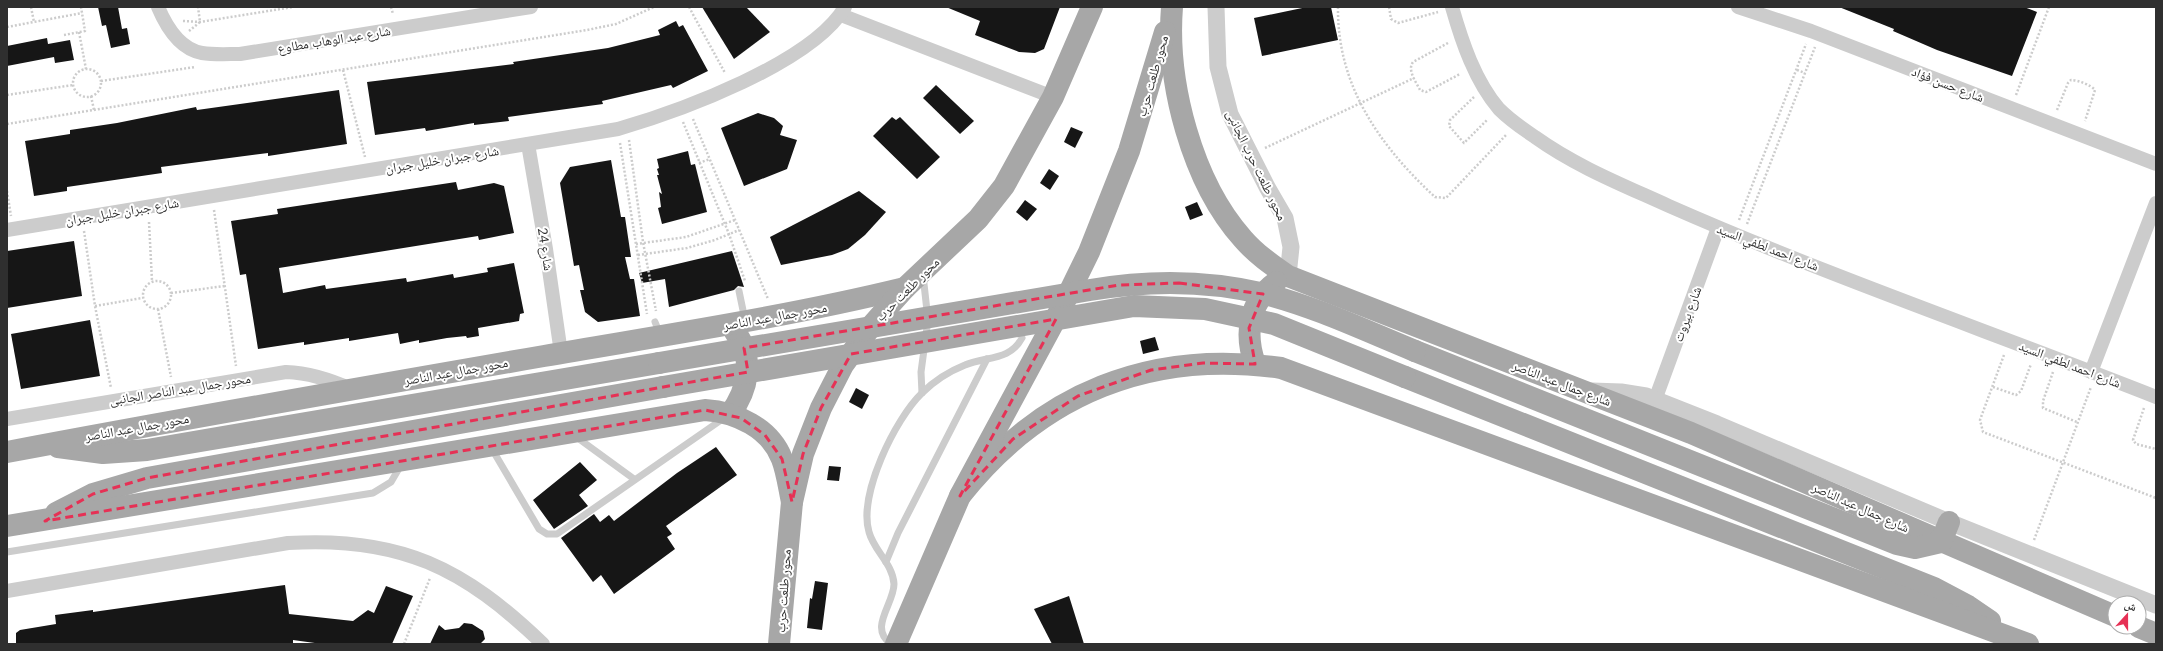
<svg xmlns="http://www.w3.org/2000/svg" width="2163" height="651" viewBox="0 0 2163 651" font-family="Lato,'Noto Naskh Arabic',sans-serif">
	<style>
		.building { fill: #161616 }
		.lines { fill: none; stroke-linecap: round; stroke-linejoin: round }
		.path { stroke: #ccc; stroke-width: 2.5; stroke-dasharray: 2 2; stroke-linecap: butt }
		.service { stroke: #ccc; stroke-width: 7 }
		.minor { stroke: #ccc; stroke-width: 14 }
		.tertiary { stroke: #ccc; stroke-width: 17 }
		.primary { stroke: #a7a7a7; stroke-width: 22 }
		.primary-bridge { stroke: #a7a7a7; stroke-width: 22 }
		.marked { fill: none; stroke: #e63155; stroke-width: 3; stroke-dasharray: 8 5; stroke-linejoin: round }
		.labels { text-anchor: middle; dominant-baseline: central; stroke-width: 4; stroke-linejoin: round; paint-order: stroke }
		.street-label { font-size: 13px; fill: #2f2f2f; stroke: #fff }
	</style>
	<rect width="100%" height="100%" fill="#fff"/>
	<g class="building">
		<path d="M98,7h20l4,22 5,-1 3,16 -19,4 -5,-23 -4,1z"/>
		<path d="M702,7h44l24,25 -36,27z"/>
		<path d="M946,7h114l-16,42 -9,4 -16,-1 -44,-17 5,-14z"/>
		<path d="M1307,7h24l7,33 -76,16 -8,-38z"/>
		<path d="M1839,7h185l13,5 -25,64 -75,-26 -44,-19 1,-2z"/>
		<path d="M676,21l3,6 4,-2 25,46 -35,17 -2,-3 -69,16 1,3 -95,13 1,4 -35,4v-2l-48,8 -1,-3 -50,7 -8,-53 147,-18 -1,-2 95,-14 52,-13 -2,-5z"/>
		<path d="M47,38l1,6 22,-4 4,20 -19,3 -1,-6 -47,9v-20z"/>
		<path d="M936,85l38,36 -14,13 -37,-36z"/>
		<path d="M339,90l8,54 -79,12v-3l-107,14 1,6 -95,14v4l-33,5 -9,-55 45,-7v-4l47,-7 79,-16 1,3z"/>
		<path d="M758,113l16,5 9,8 -3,9 17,5 -10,29 -43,17 -23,-58z"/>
		<path d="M892,117l4,3 4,-3 40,40 -23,22 -44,-43z"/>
		<path d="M1071,127l12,5 -8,16 -11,-6z"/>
		<path d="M688,151l3,14 4,-1 12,48 -45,12 -4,-16 3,-1 -2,-15 3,2 -5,-19h2l-2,-6 2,-1 -2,-9z"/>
		<path d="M611,160l10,57h4l6,40h-6l5,22h4l6,37 -42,6 -13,-10 -5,-22h4l-5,-25 -5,1 -14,-83 10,-16z"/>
		<path d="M1049,169l10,7 -9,14 -10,-7z"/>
		<path d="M456,182l2,8 36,-7 10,3 10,47 -35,7 -1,-4 -199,32 4,25 42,-8 1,4 80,-11 1,4 46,-8 1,4 34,-6 -1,-4 27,-5 10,50 -4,1 -1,7 -41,7 1,8 -12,2 -1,-2 -19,2 -28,5v-3l-19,4 -2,-11 -49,8v-3l-45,7v-3l-46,7 -12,-75 -6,1 -9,-54 47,-7 -1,-5z"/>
		<path d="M859,191l27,21 -21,23 -17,14 -16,6 -51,10 -11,-28z"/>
		<path d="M1025,200l12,9 -10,12 -11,-9z"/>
		<path d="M1197,202l6,13 -13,5 -5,-13z"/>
		<path d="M74,241l8,55 -75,12v-57z"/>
		<path d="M732,251l12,36 -6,-1 -4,4 -65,17 -4,-28 -23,4 -3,-10z"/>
		<path d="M90,320l10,56 -79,13 -10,-55z"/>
		<path d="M1155,337l4,13 -16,4 -3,-13z"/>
		<path d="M856,388l13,7 -7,14 -13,-7z"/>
		<path d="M716,447l21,28 -71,51 6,8 -5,3 8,12 -61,45 -13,-19 -8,7 -32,-44 33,-24 6,8 9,-7 5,6 63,-48z"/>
		<path d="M580,462l17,18 -18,15 9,11 -34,23 -21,-29z"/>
		<path d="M829,466l12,1 -2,14 -12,-1z"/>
		<path d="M815,581l13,2 -6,47 -15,-2 3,-30 2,1z"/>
		<path d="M285,585l4,29 64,7 15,-11 6,3 12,-27 27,10 -21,48h-70l-29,-4v4h-277v-11l4,-3 36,-6 -1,-9 38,-5v2z"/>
		<path d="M1069,596l15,48h-32l-18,-35z"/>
		<path d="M464,623l8,1 11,7 2,8 -5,5h-50l9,-19 6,5 14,-2z"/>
	</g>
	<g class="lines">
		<g class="path">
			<path d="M31,7l3,15"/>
			<path d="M391,7l2,7"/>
			<path d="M689,7l36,66"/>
			<path d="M1338,7c-1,79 42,139 97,190l11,1 60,-63"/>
			<path d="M1389,7l2,12 7,4 40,-11"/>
			<path d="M183,21l17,1 93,-15"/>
			<path d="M7,27l75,-14"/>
			<path d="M189,31l11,-9 -2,-15"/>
			<path d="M79,32l7,37"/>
			<path d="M64,35l21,-4 -4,-24"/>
			<path d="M1448,43l-35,19c-6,8 3,20 7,28l6,2 34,-18"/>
			<circle cx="87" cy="83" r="14"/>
			<path d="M343,70l22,87"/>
			<path d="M1797,70l8,3"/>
			<path d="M101,81l94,-14"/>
			<path d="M7,95l66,-10"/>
			<path d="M2016,95l33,-88"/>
			<path d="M91,96l3,14"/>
			<path d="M1474,97l-24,23 -1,6 15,17 24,-24"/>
			<path d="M2057,110l11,-27 3,-3c7,0 20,5 24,10l-10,31"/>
			<path d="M693,119l75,180"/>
			<path d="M683,122l46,112 16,47"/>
			<path d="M7,124l580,-94 29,-6 38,-17"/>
			<path d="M629,140l14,102 13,69"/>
			<path d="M620,143l27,171"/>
			<path d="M1265,148l149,-70"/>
			<path d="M699,163l11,-4"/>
			<path d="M7,191l4,25"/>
			<path d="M214,210l22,156"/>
			<path d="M1739,220l67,-176"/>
			<path d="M149,222l3,59"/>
			<path d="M1747,224l68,-177"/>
			<path d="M84,231l11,75 16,82"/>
			<path d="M636,244l50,-7 49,-17"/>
			<path d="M638,255l49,-7 28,-8 24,-10"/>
			<circle cx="157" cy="295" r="14"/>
			<path d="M171,293l54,-7"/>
			<path d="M95,306l47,-8"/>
			<path d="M158,309l13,68"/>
			<path d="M2004,355l-24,65 3,12 173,66"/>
			<path d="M2053,372l-10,29v7l34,14"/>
			<path d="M1993,387l23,8 5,-4 10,-27"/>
			<path d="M2144,408l-11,32 3,4 20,5"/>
			<path d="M2034,540l57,-153"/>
			<path d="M404,644l26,-66"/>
		</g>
		<g class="service">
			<path d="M739,291l6,29"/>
			<path d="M655,322l5,12"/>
			<path d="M922,393l-1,-21 7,-52 -5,-45"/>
			<path d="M575,436l59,43"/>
			<path d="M492,449l47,80 8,5h10l167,-116"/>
			<path d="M7,552l366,-59 18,-11 10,-17"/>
			<path d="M886,562l12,-29 89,-174"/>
			<path d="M891,644c-23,-16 3,-40 3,-60 -1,-20 -20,-33 -25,-52 -11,-37 26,-113 53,-139 11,-11 28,-22 43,-28 21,-9 45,-4 57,-27"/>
		</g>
		<g class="minor">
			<path d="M158,7c8,19 22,42 44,46 12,2 26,1 38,1l291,-47"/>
			<path d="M1452,7c10,35 23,74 47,102 11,11 24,20 36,28 42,30 88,48 134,69 159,70 325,127 487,191"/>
			<path d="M1738,7l73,24 345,133"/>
			<path d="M841,15l212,82"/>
			<path d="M528,144l18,105 15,104"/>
			<path d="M7,230l611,-101c62,-18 194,-66 227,-122"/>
			<path d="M2091,372l65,-169"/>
			<path d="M1655,400l63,-172"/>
			<path d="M7,419l279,-47c24,1 43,7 65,17"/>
			<path d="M7,591l281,-48c112,-7 176,25 255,101"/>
		</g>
		<g class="tertiary">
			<path d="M1216,7l2,60 12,47 37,73 18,31 6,29 -3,29"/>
			<path d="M1592,391l29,1 25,4 71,28 232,98 207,83"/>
		</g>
		<g class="primary">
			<path d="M1172,7c-6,76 20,175 71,232 13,15 29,26 45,37l403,157 424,183"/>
			<path d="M1415,351l482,193 18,4 26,-6 8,-20"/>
			<path d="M1255,364c-11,-31 -6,-62 21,-82"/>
			<path d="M1405,377l529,211 34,18 22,15"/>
			<path d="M730,414c18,-24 25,-56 5,-82"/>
			<path d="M58,447l45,6 44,-3 512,-87"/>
			<path d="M7,452c179,-34 358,-65 537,-96 121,-21 242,-39 361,-68"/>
			<path d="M960,496c81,-103 191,-147 321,-128l747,276"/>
			<path d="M56,513l37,-19 54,-16 516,-91"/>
			<path d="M7,526l698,-116c31,2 65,18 77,49 5,13 7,29 10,43"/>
			<path d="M2139,627l17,7"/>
			<path d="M779,644l13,-142 11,-48 18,-46 22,-43 29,-40 33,-37 73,-69 26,-33 49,-89 39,-90"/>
			<path d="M896,644l64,-148 104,-193 25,-51 40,-101 36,-119"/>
		</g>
		<g class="primary-bridge">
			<path d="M659,363l431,-73c58,-10 117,-10 175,4 51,13 101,37 150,57"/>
			<path d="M663,387l471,-81 71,3 69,15 131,53"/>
		</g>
	</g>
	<path class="marked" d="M1179,283l84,11 -14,34 6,36 -52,-1 -52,7 -73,26 -65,43 -53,57 96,-177 -205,35 -30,54 -18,46 -11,48 -10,-43 -17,-24 -24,-17 -36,-8 -660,111 48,-27 54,-16 601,-106 -4,-24 375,-63z"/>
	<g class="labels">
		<g class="street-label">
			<text transform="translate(334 39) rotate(-9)">شارع عبد الوهاب مطاوع</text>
			<text transform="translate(1152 76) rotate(-74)">محور طلعت حرب</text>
			<text transform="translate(1948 84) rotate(21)">شارع حسن فؤاد</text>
			<text transform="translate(442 159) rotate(-9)">شارع جبران خليل جبران</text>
			<text transform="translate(1257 165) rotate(64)">محور طلعت حرب الجانبى</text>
			<text transform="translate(122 211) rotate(-9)">شارع جبران خليل جبران</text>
			<text transform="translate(1768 247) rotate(21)">شارع احمد لطفي السيد</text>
			<text transform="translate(546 249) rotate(81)">شارع 24</text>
			<text transform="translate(907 289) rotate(-45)">محور طلعت حرب</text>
			<text transform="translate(1687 314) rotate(-70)">شارع بيروت</text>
			<text transform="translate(775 316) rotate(-10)">محور جمال عبد الناصر</text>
			<text transform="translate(2070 364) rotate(21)">شارع احمد لطفي السيد</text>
			<text transform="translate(456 371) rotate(-10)">محور جمال عبد الناصر</text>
			<text transform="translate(1562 383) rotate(21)">شارع جمال عبد الناصر</text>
			<text transform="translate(180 389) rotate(-9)">محور جمال عبد الناصر الجانبى</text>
			<text transform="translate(137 427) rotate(-10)">محور جمال عبد الناصر</text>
			<text transform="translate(1861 507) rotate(24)">شارع جمال عبد الناصر</text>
			<text transform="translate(783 591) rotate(-86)">محور طلعت حرب</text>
		</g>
	</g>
	<rect width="2163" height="651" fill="none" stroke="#2f2f2f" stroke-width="16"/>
	<g transform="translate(2127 615) rotate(21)"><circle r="19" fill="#ffffff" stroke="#acacac"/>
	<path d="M0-3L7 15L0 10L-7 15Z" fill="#e63155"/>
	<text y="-6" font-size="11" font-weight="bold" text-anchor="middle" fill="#2f2f2f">ش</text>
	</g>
</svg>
